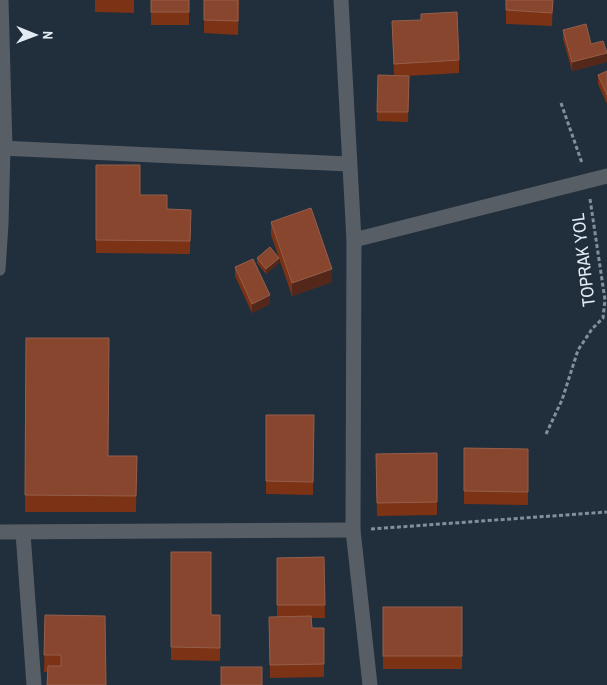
<svg xmlns="http://www.w3.org/2000/svg" width="607" height="685" viewBox="0 0 607 685" font-family="'Archivo Narrow',sans-serif">
	<style>
		.lines { fill: none; stroke-linecap: round; stroke-linejoin: round }
		.path { stroke: #848f9a; stroke-width: 3; stroke-dasharray: 4 2.5; stroke-linecap: butt }
		.lane { stroke: #585e65; stroke-width: 11 }
		.street { stroke: #585e65; stroke-width: 15 }
		.wall { fill: #7c3215 }
		.shaded-wall { fill: #53281a }
		.building { fill: #87462d; stroke: #955f4c }
		.labels { text-anchor: middle; dominant-baseline: central; stroke-width: 4.5; stroke-linejoin: round; paint-order: stroke }
		.street-label { font-size: 18px; fill: #e2eaf3; stroke: #212e3c }
	</style>
	<rect width="100%" height="100%" fill="#212e3c"/>
	<g class="lines">
		<g class="path">
			<path d="M561,103l21,60"/>
			<path d="M546,434l16,-34 16,-50 14,-21 11,-11 2,-18 -15,-101"/>
			<path d="M371,529l236,-17"/>
		</g>
		<path class="lane" d="M0,270l3,-46 2,-76"/>
		<g class="street">
			<path d="M1,0l4,148"/>
			<path d="M341,0l13,240 -1,290 17,155"/>
			<path d="M0,148l349,16"/>
			<path d="M354,240l253,-64"/>
			<path d="M0,532l353,-2"/>
			<path d="M23,533l11,152"/>
		</g>
	</g>
	<g class="wall">
		<path d="M95,0h39v13l-39,-1z"/>
		<rect x="151" y="0" width="38" height="25"/>
		<path d="M239,0l-1,35 -34,-2v-13z"/>
		<path d="M506,0h47l-1,26 -46,-2z"/>
		<path d="M392,21l67,39v13l-52,3h2l-1,46 -31,-1v-9l17,-36z"/>
		<path d="M563,30l28,14 16,18 -35,9 -9,-32z"/>
		<path d="M607,71v33l-9,-20v-9z"/>
		<path d="M96,165l44,30 27,14 24,1 -1,44 -94,-1z"/>
		<path d="M271,222l61,60 -40,14 -13,-38v5l-13,11 -9,-11v-5h22l-8,-23z"/>
		<path d="M235,267l35,37 -18,9 -17,-37z"/>
		<path d="M26,338l82,118h29l-1,56h-111z"/>
		<path d="M266,415h48l-1,80 -47,-1z"/>
		<path d="M464,448l64,1v56l-64,-1z"/>
		<path d="M437,453v62l-60,1 -1,-62z"/>
		<path d="M171,552l40,63h9v46l-49,-1z"/>
		<path d="M324,557l1,61h-14l1,10h12v49l-54,1 -1,-61h8v-59z"/>
		<rect x="383" y="607" width="79" height="62"/>
		<path d="M45,615l61,70 -58,-13h-4z"/>
	</g>
	<g class="shaded-wall">
		<path d="M607,53v9l-35,9v-9z"/>
		<path d="M279,258v5l-13,11v-5z"/>
		<path d="M332,269v13l-40,14v-13z"/>
		<path d="M270,295v9l-18,9v-9z"/>
	</g>
	<g class="building">
		<rect x="151" y="0" width="38" height="12"/>
		<path d="M204,0h34v21l-34,-1z"/>
		<path d="M506,0h47l-1,13 -46,-3z"/>
		<path d="M457,12l2,48 -65,4 -2,-43 29,-1v-6z"/>
		<path d="M586,24l5,20 12,-3 4,12 -35,9 -9,-32z"/>
		<path d="M607,71v24l-9,-20z"/>
		<path d="M378,75l31,1 -1,36h-31z"/>
		<path d="M96,165h44v30h27v14l24,1 -1,31 -94,-1z"/>
		<path d="M311,208l21,61 -40,14 -21,-61z"/>
		<path d="M270,247l9,11 -13,11 -9,-11z"/>
		<path d="M253,259l17,36 -18,9 -17,-37z"/>
		<path d="M26,338h83l-1,118h29l-1,40 -111,-1z"/>
		<path d="M266,415h48l-1,67 -47,-1z"/>
		<path d="M464,448l64,1v43l-64,-1z"/>
		<path d="M437,453v49l-60,1 -1,-49z"/>
		<path d="M171,552h40v63h9v33l-49,-1z"/>
		<path d="M324,557l1,48h-48v-47z"/>
		<rect x="383" y="607" width="79" height="49"/>
		<path d="M45,615l60,1 1,69h-59l1,-19h13v-11h-17z"/>
		<path d="M311,616l1,12h12v36l-54,1 -1,-48z"/>
		<rect x="221" y="667" width="41" height="18"/>
	</g>
	<g class="labels">
		<g class="street-label">
			<text transform="translate(583 260) rotate(-97)">TOPRAK YOL</text>
		</g>
	</g>
	<g transform="translate(35 35) rotate(91)" stroke="#212e3c" stroke-width="4" paint-order="stroke">
	<path d="M0-4L9 19L0 12L-9 19Z" fill="#e2eaf3"/>
	<text y="-8" font-size="14" font-weight="bold" text-anchor="middle" fill="#e2eaf3">N</text>
	</g>
</svg>
